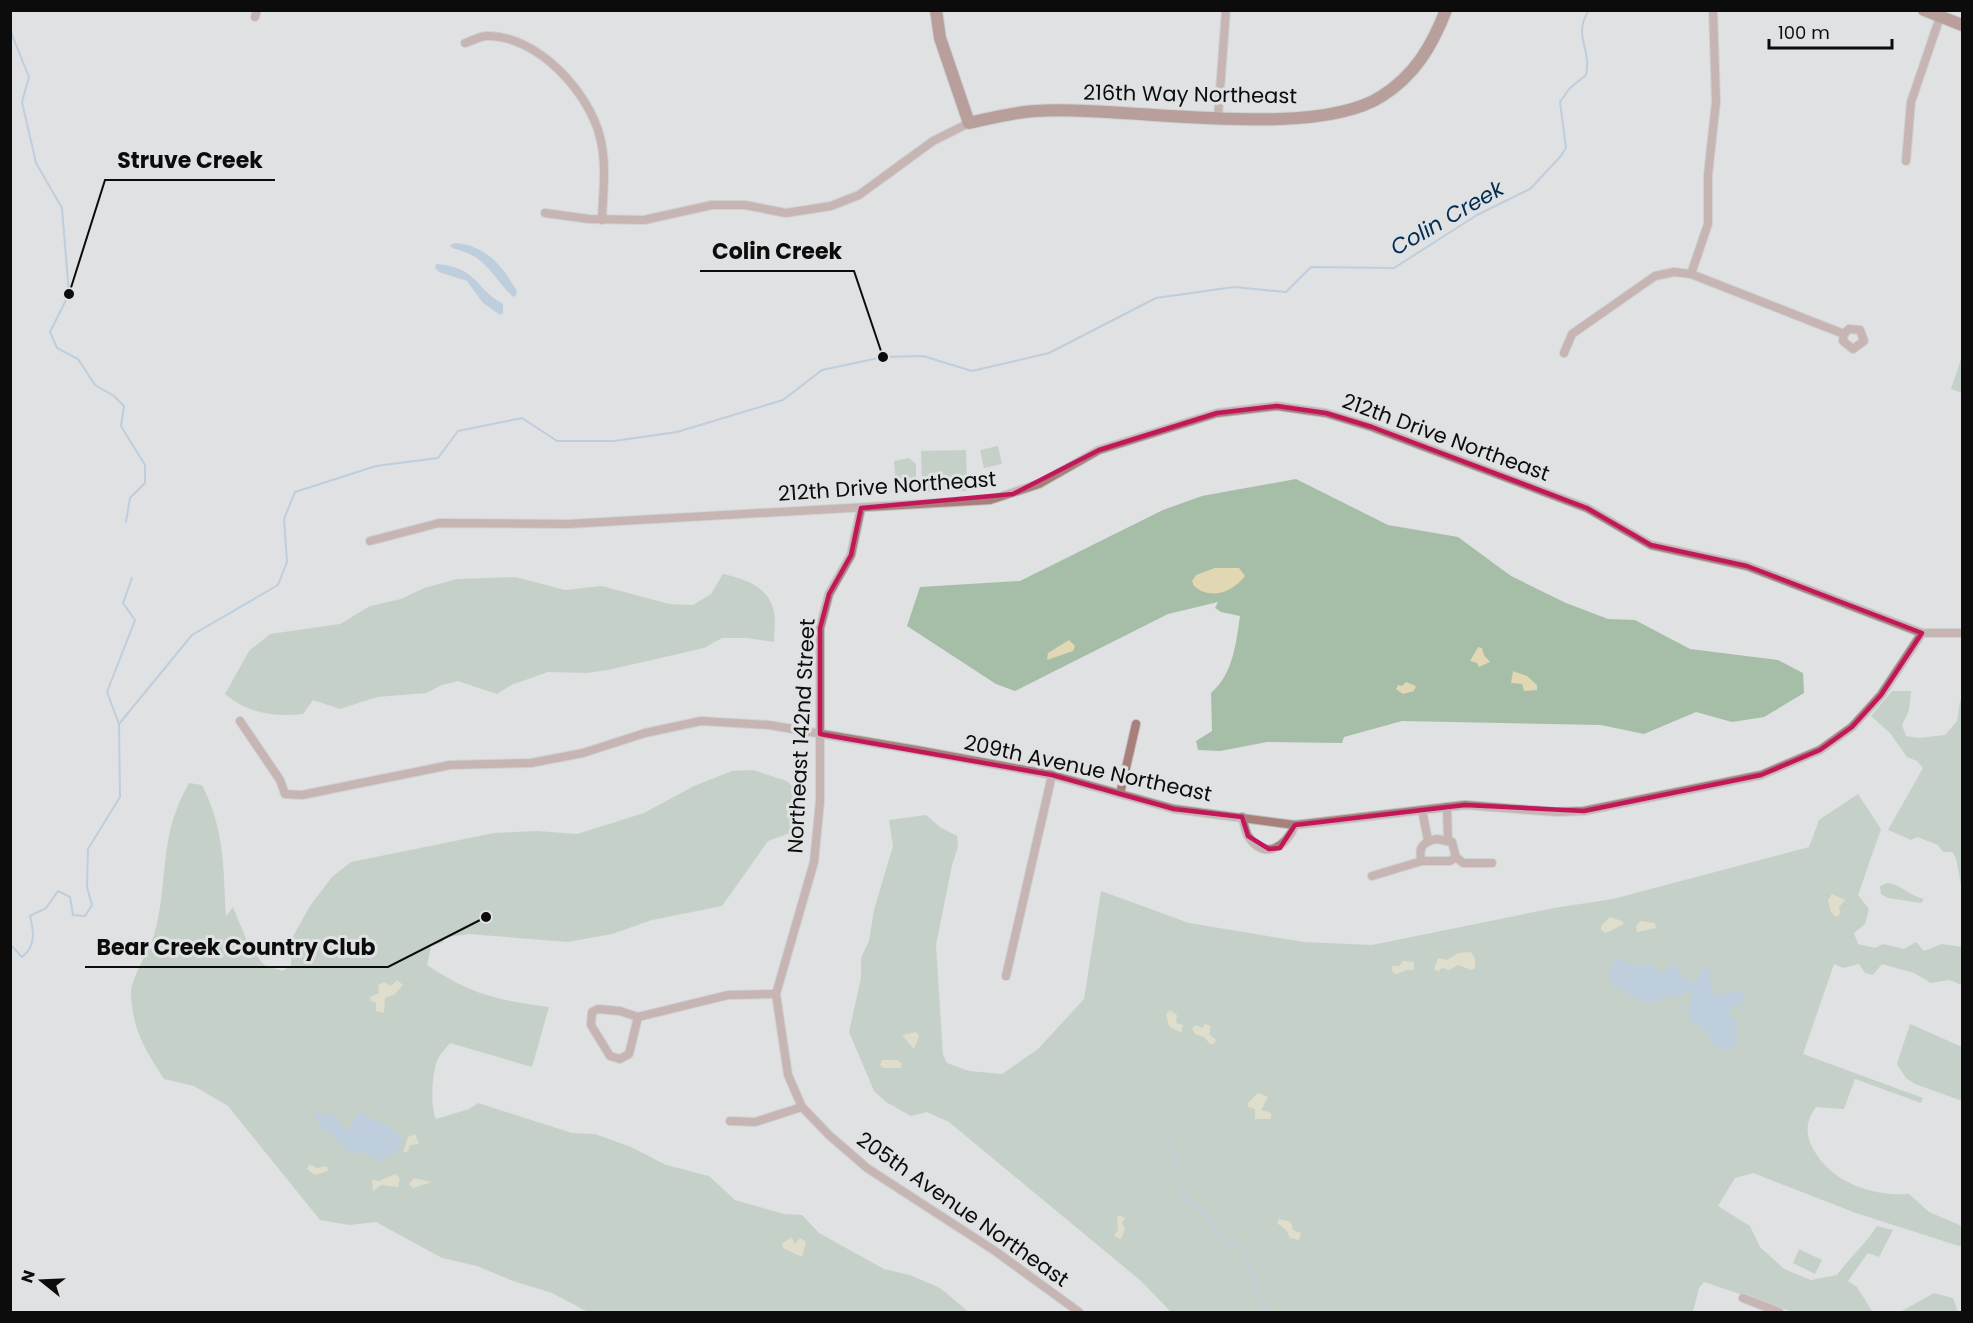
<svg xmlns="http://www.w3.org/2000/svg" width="1973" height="1323" viewBox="0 0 1973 1323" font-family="Poppins,sans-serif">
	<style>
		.green { fill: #a6bda8 }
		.sand { fill: #e1d7b2 }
		.water { fill: #99b5d5 }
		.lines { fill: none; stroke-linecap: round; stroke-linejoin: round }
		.stream { stroke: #99b5d5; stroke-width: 2 }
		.street-casing { stroke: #bdbfc0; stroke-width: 10 }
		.secondary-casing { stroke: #bdbfc0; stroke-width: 14 }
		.street { stroke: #a87f79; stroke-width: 8 }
		.secondary { stroke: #894f48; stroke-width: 12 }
		.marked { fill: none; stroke: #c2185b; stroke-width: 4.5; stroke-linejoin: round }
		.labels { text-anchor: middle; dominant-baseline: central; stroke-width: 6; stroke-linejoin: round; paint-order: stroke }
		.street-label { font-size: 21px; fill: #0c0c0d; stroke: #dfe1e2 }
		.water-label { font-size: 22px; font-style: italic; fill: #012d55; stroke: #dfe1e2 }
		.leader { fill: none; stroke: #0c0c0d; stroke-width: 2 }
		.callout-dot { fill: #0c0c0d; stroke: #dfe1e2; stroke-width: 2 }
		.callout-label { font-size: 22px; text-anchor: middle; font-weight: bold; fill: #0c0c0d; stroke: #dfe1e2; stroke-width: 6; stroke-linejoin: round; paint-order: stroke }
	</style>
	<rect width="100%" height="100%" fill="#dfe1e2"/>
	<g class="green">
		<path d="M1962,356v37l-11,-4z"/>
		<path d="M998,446l4,18 -18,4 -4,-18z"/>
		<path d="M966,450l1,41 -45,1 -1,-41z"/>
		<path d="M909,458l7,6v12l-5,10 -8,3 -11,-9 3,-6 -1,-13z"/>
		<path d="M1296,479l92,46 70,12 53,39 55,27 42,16 27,1 55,29 88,11 25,13 1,20 -40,24 -32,5 -36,-10 -52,22 -43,-9 -199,-4 -58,16 -2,6 -75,-1 -47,9 -22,-1 -2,-9 16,-10 -1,-38c22,-19 25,-49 29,-77l-19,-4 -6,-4 3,-6 -50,12 -153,77 -19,-7 -89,-58 13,-39 100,-6 143,-71 39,-14z"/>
		<path d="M723,574c21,5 46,12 51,38 2,9 0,21 0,30l-27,-4h-25l-18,10 -96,22 -21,3 -39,-1 -37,13 -14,9 -39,-13 -16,4 -16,8 -49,4 -37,12 -27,-9 -10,14c-28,3 -56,-1 -78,-20l24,-43 21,-17 70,-10 30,-18 31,-7 23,-11 33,-9 58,-2 50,13 37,-4 67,18 24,1 18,-11z"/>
		<path d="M1892,691h19l-2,19 -7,15 4,11 12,2 27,-3 12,-14 3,-20 2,-1v190l-6,-32 -4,-6h-9l-5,-7 -21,-8 -6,3 -23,-10 35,-62 -6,-7 -10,-4 -17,-24 -19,-17z"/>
		<path d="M753,770l34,11 14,15 -2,26 -6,10 -25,9 -46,65 -70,14 -40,14 -44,8 -100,-8 -26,4 2,4 -13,4 -4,19c45,30 70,35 122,42l-17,60 -82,-24c-4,5 -10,11 -12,16 -6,11 -8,49 -2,60l33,-10 9,-6 94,30 23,1 36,13 35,18 43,11 26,24 49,14 18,1 17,18 65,36 26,6 30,13 29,24h-381l-36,-19 -39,-12 -36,-15 -35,-8 -66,-36 -27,3 -29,-5 -92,-114 -34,-20 -30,-7c-19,-30 -31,-47 -33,-84 -1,-16 18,-44 23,-60 16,-57 3,-96 35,-152l13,2c23,45 21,82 24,131l7,-9 16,39 15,19 18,6 9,-6 1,-27 18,-32 22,-29 19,-15 143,-29 43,-2 40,3 67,-21 50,-27 38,-15z"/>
		<path d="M1858,794l23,35 -23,66 11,14 -4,15 -11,9 4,11 17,4 8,-4 21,5 12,-7 8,9 18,-7 20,3v38l-13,-5 -18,3 -17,-10 -32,-9 -9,11 -8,-2 -6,-9 -16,4 -9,-4 -31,90 120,44 -2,5 -66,-24 -11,30 -28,-2c-8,11 -11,22 -6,35 15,38 60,55 99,52l20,18 33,14v21l-106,-34 -103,-40 -18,5 -17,28 32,20 10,21 24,22 27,11 26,-5c13,-18 28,-30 40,-49l16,4 -14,27 -11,-4 -20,28 9,6 15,24 18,1h-97l-89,-30 -5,6 -6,24h-522l-30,-31 -192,-159 -22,-10 -16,4 -25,-14 -12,-11 -25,-59 12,-54v-20l8,-17 5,-31 19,-64 -4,-26 37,-5 14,12 17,9 1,11 -6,18 -16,80 7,110 4,8 22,8 33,3 36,-25 46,-50 17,-108 88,32 115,19 68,3 182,-37 59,-9 196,-52 10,-27z"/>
		<path d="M1887,883c14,1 23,13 37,16l-3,4 -33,-5 -7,-4 -1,-8z"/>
		<path d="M1910,1024l52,23v54l-47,-17 -9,-6 -9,-14z"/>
		<path d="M1799,1249l23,11 -7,14 -22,-11z"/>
		<path d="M1934,1293l19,5 5,14h-58z"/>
	</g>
	<g class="sand">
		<path d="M1215,568h24l6,8c-13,17 -35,24 -51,10l-2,-5 4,-6z"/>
		<path d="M1069,640l6,6 -2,5 -26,9 1,-7z"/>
		<path d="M1478,647l4,1 2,7 6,7 -11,5 -2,-4 -7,-2z"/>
		<path d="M1513,671l14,5 10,9v5l-13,1 -2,-7 -11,-1z"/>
		<path d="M1406,682l10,4 -2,5 -11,3 -7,-5 2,-4 4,1z"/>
		<path d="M1832,894l13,6 -6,7 1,7 -4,3 -5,-5 -3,-12z"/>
		<path d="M1610,917l12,4 2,3 -18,9 -5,-3v-4z"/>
		<path d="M1641,921l14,2 1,5 -19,4 -1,-6z"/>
		<path d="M1471,952l4,6v10l-4,2 -13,-5 -9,5 -7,-2 -4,4 -4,-3 4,-11 9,2 11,-7z"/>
		<path d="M1403,961l11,1v8h-7l-11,4 -4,-3v-5h7z"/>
		<path d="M397,980l6,5 -8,9 -10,4 -1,15 -8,-2v-8l-5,-2 -1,-4 9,-4 -1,-8 6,-3 7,4z"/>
		<path d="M1170,1010l7,5 -1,8 7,2 -2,8 -12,-7 -3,-12z"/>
		<path d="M1205,1024l6,2 -2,8 7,6 -2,4h-4l-6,-7 -9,-3 -3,-6 4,-3 6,3z"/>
		<path d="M916,1032l3,4 -5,13 -12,-14z"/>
		<path d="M882,1060h15l5,4 -1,4h-18l-3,-3z"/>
		<path d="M1258,1093l10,4 -7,13 10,3v6h-16v-10l-7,-2v-4z"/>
		<path d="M415,1134l4,10 -9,1 -2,6 -5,2 5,-16z"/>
		<path d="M309,1164l8,4 10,-2 1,5 -13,4 -8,-6z"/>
		<path d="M395,1174l5,4 -2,9 -17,-2 -8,6 -1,-11 7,1z"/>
		<path d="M414,1178l17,4 -18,6 -4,-4z"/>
		<path d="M1119,1215l6,3 -3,5 3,6 -4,10 -7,-3 4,-6 -1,-12z"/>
		<path d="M1279,1219l12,3 2,8 8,3 -2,7 -9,-2 -4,-8 -9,-7z"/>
		<path d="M791,1237l4,7 5,-6 6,4 -4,15 -19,-9 -1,-4z"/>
	</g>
	<g class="water">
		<path d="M456,243c31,3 46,23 61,48l-1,4 -3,2c-24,-24 -25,-40 -61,-49l-2,-3z"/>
		<path d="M436,264c42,3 39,25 67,40v9l-3,2 -17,-12 -16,-22 -28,-9 -4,-4z"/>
		<path d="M1620,959l14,7 16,-2 6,7 6,2 13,-9c6,10 7,18 20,17l8,-13 5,-1 4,26c11,7 19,-5 31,-1l1,10 -15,9 1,5 7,4 -1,25 -10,5 -12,-5 -10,-17 -15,-8 -1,-7 5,-21h-7l-4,4h-14l-14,7 -14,-2 -30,-19 -1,-10 5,-11z"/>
		<path d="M315,1110l8,5h12l10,15 4,-1 9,-16c14,4 34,14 44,25l-3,10 -18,14 -14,-9 -20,-1 -12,-16 -11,-5 -9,-14z"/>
	</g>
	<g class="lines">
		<g class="stream">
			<path d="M10,30l19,47 -7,25 14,61 26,45 7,86 -19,38 7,16 21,11 17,26 19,11 10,10 -3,20 24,39v18l-15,15 -4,24"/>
			<path d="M119,724l73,-89 86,-50 9,-23 -3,-43 11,-27 81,-26 62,-8 20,-27 64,-13 35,23h57l63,-9 106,-32 39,-30 61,-13 40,-1 49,15 77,-18 107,-55 78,-11 52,5 25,-25 83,1 83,-53 53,-26 30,-32 6,-9 -6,-46 9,-13 17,-14c6,-28 -14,-39 3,-65"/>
			<path d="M10,944l12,13c14,-11 12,-25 8,-41l16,-8 12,-17 12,6 3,18 12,1 7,-11 -5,-18 1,-38 32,-52 -1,-73 -12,-32 28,-72 -12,-17 9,-25"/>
			<path d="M10,1074v3"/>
			<path d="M1169,1142l4,4 7,24"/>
			<path d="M1181,1187l7,14 21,18 14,21 15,5 7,8 21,59"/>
		</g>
		<defs>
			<g id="street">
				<path d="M255,17l2,-7"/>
				<path d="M465,43c7,-2 15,-7 22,-7 50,-1 102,56 113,101 7,27 3,55 2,83"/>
				<path d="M1218,117l8,-107"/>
				<path d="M1906,161l5,-59 29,-85"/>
				<path d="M545,213l44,6 55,1 68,-15h33l41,8 45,-7 28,-11 74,-54 36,-18"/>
				<path d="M1691,274l17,-50v-49l8,-73 -3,-92"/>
				<path d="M1564,353l8,-19 83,-58 19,-4 17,2 153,60 -1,7 10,8 11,-8 -4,-11 -11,-1 -5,5"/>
				<path d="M861,508l-10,47 -22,39 -9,34v173l-6,61 -38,132 12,81 14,32 27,28 38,33 128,83 84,61"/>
				<path d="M370,541l69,-18 129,1 422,-24 49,-16 60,-34 118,-37 60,-7 49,7 46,14 215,81 64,37 96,21 175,67h40"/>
				<path d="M240,721l40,59 5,14 17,1 148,-30 81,-2 52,-10 62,-20 56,-12 68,4 153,26 130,24 122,34 121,16 170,-20 91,7 28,-1 177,-36 59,-25 32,-23 29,-32 41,-62"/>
				<path d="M1120,794l16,-70"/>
				<path d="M1447,807l1,33"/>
				<path d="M1422,810l6,30"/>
				<path d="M1242,817c2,6 3,14 6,19 16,26 39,10 47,-11"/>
				<path d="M1437,839l15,3 4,15 -6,4h-28c-5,-13 2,-20 15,-22z"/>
				<path d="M1456,857l7,6h29"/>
				<path d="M1372,876l50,-15"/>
				<path d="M1006,976l46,-201"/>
				<path d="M638,1017l-9,37 -9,5 -10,-3 -19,-31 1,-13 6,-3 22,2 18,6 90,-22 48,-1"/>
				<path d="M730,1121l25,1 47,-15"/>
				<path d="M1743,1298l36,14"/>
			</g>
			<g id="secondary">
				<path d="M936,10l4,28 29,85c22,-5 45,-11 67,-12 89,-6 275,31 346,-15 33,-21 50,-50 64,-86"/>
				<path d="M1924,10l38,15"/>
			</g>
		</defs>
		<use href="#street" class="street-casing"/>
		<use href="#secondary" class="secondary-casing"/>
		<use href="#street" class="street"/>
		<use href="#secondary" class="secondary"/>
	</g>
	<path d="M0 0H1973V1323H0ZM1277,406l49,7 46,14 215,81 64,37 96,21 175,67 -41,62 -29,32 -32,23 -59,25 -177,36 -119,-6 -170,20 -15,23 -11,1 -21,-13 -6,-19 -68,-8 -122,-34 -232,-41v-106l9,-34 22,-39 10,-47 152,-14 86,-44 118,-37z" fill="#dfe1e2" fill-opacity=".55" fill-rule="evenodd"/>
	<path class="marked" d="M1277,406l49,7 46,14 215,81 64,37 96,21 175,67 -41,62 -29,32 -32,23 -59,25 -177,36 -119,-6 -170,20 -15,23 -11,1 -21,-13 -6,-19 -68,-8 -122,-34 -232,-41v-106l9,-34 22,-39 10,-47 152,-14 86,-44 118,-37z"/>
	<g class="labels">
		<g class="street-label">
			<text transform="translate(1190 94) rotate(1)">216th Way Northeast</text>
			<text transform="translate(1446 437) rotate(20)">212th Drive Northeast</text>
			<text transform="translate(887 486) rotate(-4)">212th Drive Northeast</text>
			<text transform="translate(801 736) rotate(-87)">Northeast 142nd Street</text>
			<text transform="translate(1088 768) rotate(12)">209th Avenue Northeast</text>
			<text transform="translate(963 1209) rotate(35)">205th Avenue Northeast</text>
		</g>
		<g class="water-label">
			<text transform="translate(1447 218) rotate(-30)">Colin Creek</text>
		</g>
	</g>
	<path class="leader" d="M69 294L105 180H275M883 357L854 271H700M486 917L388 967H85"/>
	<g class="callout-dot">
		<circle cx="69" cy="294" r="6"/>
		<circle cx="883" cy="357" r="6"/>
		<circle cx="486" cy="917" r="6"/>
	</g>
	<g class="callout-label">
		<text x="190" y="168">Struve Creek</text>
		<text x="777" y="259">Colin Creek</text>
		<text x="236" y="955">Bear Creek Country Club</text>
	</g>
	<rect width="1973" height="1323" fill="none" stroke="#0c0c0d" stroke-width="24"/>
	<g transform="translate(42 1281) rotate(288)" stroke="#dfe1e2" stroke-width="4.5" paint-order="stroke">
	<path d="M0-4.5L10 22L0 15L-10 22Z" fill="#0c0c0d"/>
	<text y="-9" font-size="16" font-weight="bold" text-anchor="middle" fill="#0c0c0d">N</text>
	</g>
	<path d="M1769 39v9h123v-9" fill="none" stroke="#0c0c0d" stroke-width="3"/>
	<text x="1778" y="39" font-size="18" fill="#0c0c0d" stroke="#dfe1e2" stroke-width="4.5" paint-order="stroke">100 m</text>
</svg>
